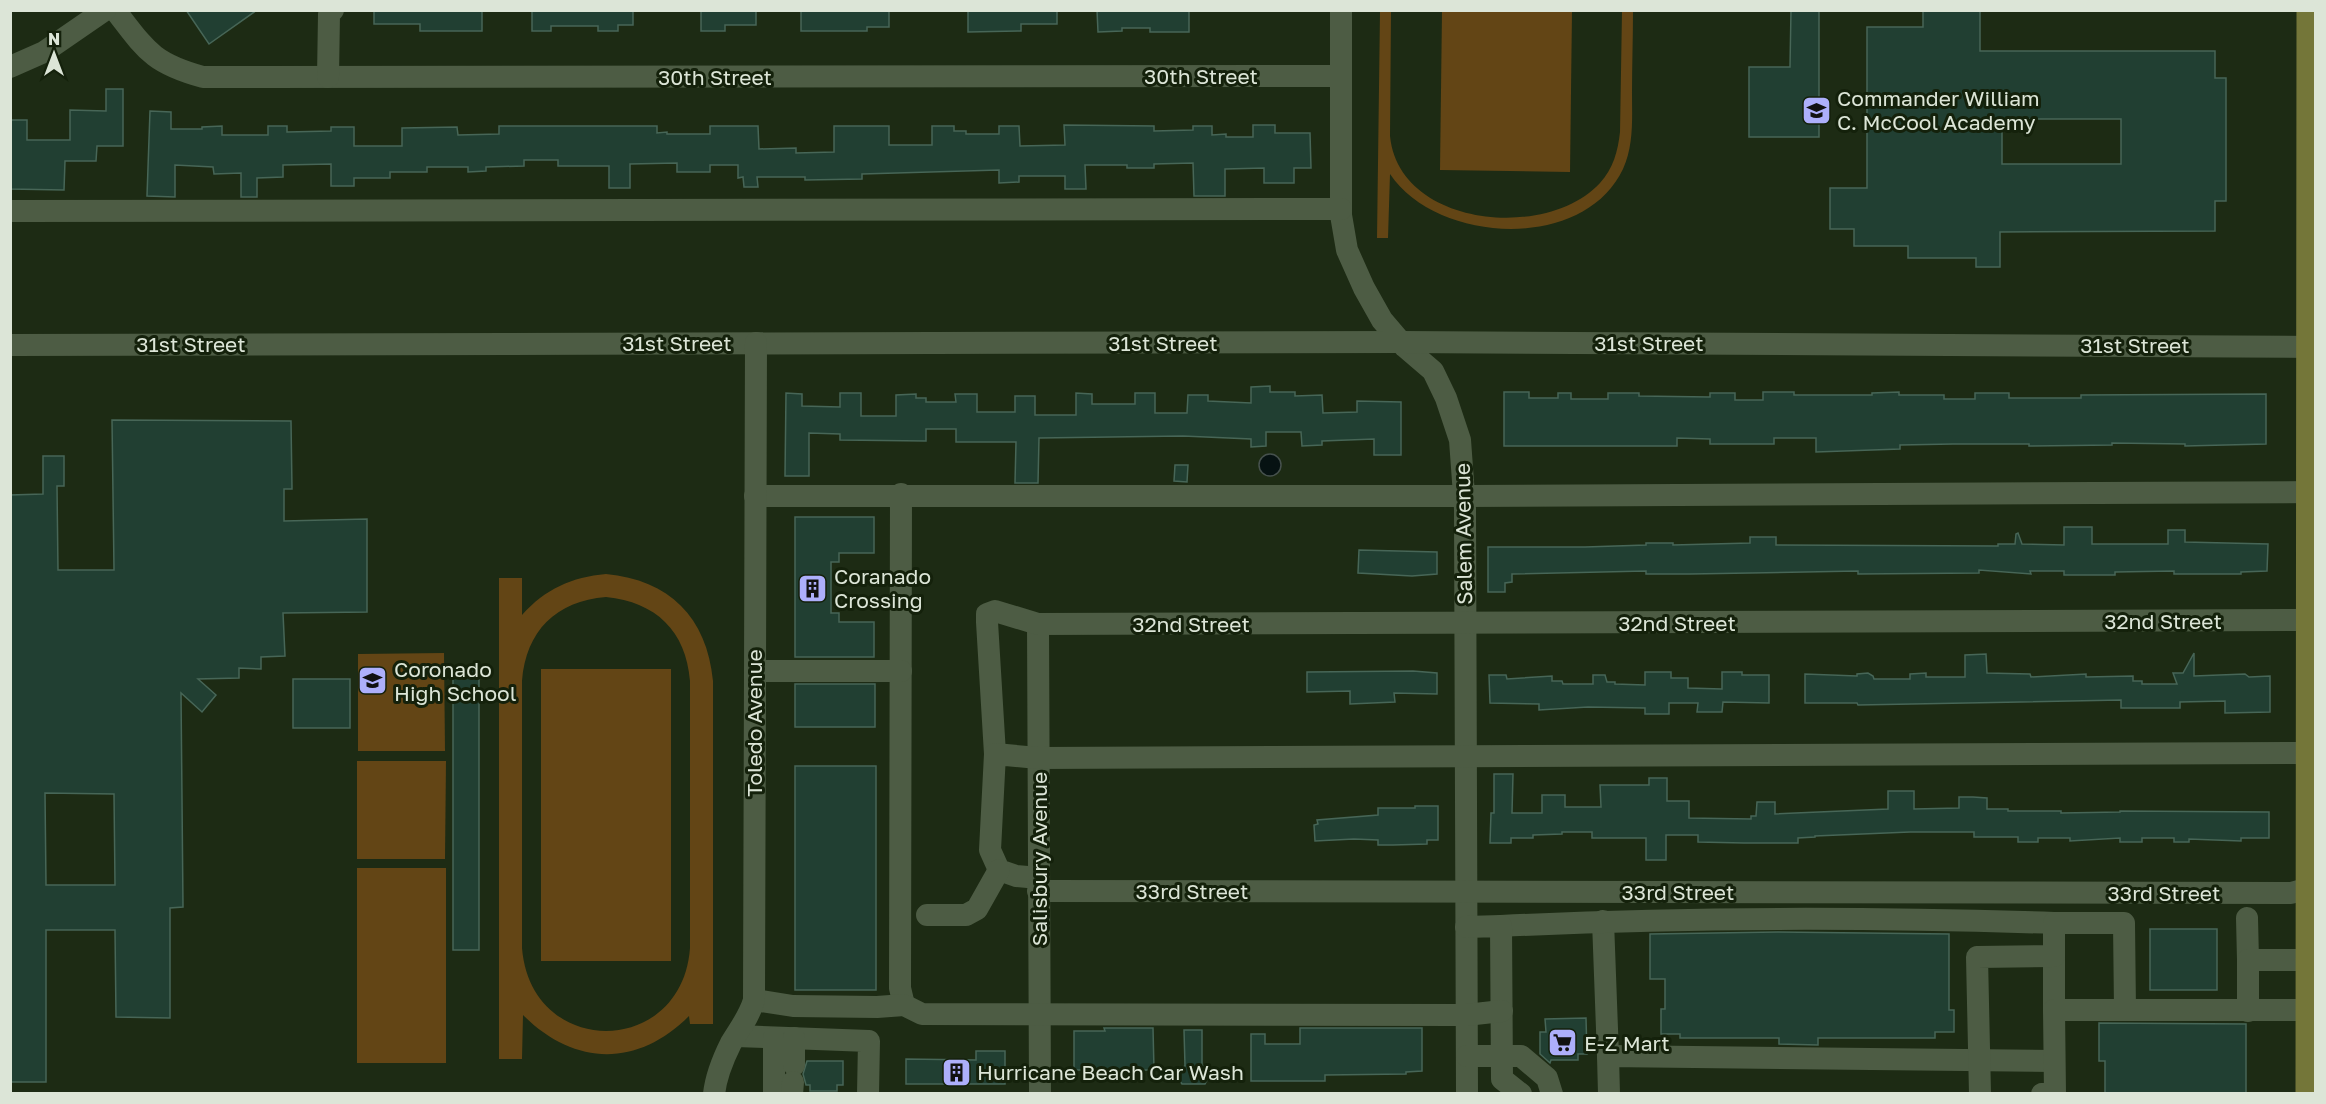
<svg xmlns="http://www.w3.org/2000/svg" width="2326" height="1104" viewBox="0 0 2326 1104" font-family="'Golos Text',sans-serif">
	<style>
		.green { fill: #634515; fill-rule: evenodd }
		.water { fill: #061212; stroke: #46514d; stroke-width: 1.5 }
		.building { fill: #213f32; stroke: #476657; stroke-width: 1.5; fill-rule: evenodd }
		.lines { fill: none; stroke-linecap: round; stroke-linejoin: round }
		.minor { stroke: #4d5c44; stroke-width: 22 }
		.major { stroke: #747639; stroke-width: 27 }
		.labels { text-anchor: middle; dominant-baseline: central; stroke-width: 6; stroke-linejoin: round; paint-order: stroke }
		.street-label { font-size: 21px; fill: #dce5d7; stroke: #14210b }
		.poi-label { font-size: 21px; fill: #dce5d7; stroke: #14210b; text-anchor: start }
	</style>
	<rect width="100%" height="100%" fill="#1d2b14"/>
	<g class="green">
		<path d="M1380,11h11l-1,125c9,91 157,105 210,47 13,-14 18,-32 20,-51l2,-121h11c0,27 -1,54 -1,82 0,25 2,52 -9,76 -39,83 -186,75 -233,5l-2,64h-11z"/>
		<path d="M1442,11h130l-2,161 -130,-2z"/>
		<path d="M606,574c63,6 101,43 107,107v343h-23l-1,-8c-52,52 -115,50 -166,-1l-1,44h-23v-481h23v37c23,-26 50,-38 84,-41zM606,597c50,5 80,34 84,84v267c-8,110 -159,111 -168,0v-267c4,-50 34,-80 84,-84z"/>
		<path d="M444,653l1,98h-87v-97z"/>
		<rect x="541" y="669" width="130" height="292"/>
		<path d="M357,761h89l-1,98h-88z"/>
		<rect x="357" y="868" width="89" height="195"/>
	</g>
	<circle class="water" cx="1270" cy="465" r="11"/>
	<g class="building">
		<path d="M186,10h71l-48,34z"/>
		<path d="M374,10h108v21h-62v-7h-46z"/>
		<path d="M532,10h101v15h-15v6h-20v-5h-47v5h-19z"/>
		<path d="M701,10h55v15h-31v6h-24z"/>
		<path d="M801,10h88v17h-22v4h-66z"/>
		<path d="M968,10h89v14h-36v7l-53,1z"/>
		<path d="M1097,10h92v22h-39v-4h-28v3l-24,1z"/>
		<path d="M1791,10h28v127h-70v-70h41z"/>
		<path d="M1923,10h57v41h235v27h11v123h-11v30l-215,1v35h-24v-9h-68v-12h-54v-17h-24v-41h37v-161h56zM2002,119h119v45h-119z"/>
		<path d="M106,89h17v57h-26l-1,15h-31l-1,29 -54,-1v-69h17v20h43v-30l36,1z"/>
		<path d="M150,111l21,1v17h31v-2l20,-1v9h46v-9h19v6l44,-1v-4h23v19h48v-18l55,-1 1,8 41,-1v-8h158v7l10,-1v2h43v-8h48l1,23 37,-1v5l38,-1v-26h55v19h43v-19h22v5h12v3h33v-8h20l1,20 45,-1 -1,-20 90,1v5l39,-1v-4h19v9l14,-1v3h27v-12h22v8h35l1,35h-17v15h-30v-15l-39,1v27h-31l-1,-33 -39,1v4h-27v-3h-42l1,24h-21v-13h-46v6l-20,1v-13l-137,4v5l-57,1v-3h-48l1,10h-14l-1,-10 -5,1v-13h-28v7h-33v-9l-47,1v24h-21v-22h-51v-6h-34v6l-38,1v4l-18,1v-5h-41v5h-37v6h-36v8h-23v-22l-48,1v12l-26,1v19h-16v-24l-27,1 -1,-7 -38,-2v32l-28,-1z"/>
		<path d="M1270,386v6h25v4l27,-1 1,18 34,-1v-11l44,1v53h-27v-16l-52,2v4l-20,1 -1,-14h-35v14l-15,1v-8l-68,-3 -144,2 -1,45h-23l1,-41h-60v-13h-30v12l-86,-1v-6l-31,-1v43h-24l1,-83 16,1v12l38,1v-14h21v23h35v-21l20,-1v4h10v4h30l-1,-8h22v18h38v-16h20v19h41v-22l16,1v10h43v-11h20v20h32l1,-18h20v6l43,2v-16z"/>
		<path d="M1504,392h25v6h29v-5h13v6h37v-6h31v3l71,1v-4h25v7h28v-8h31v3h78v-2l27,-1v3h45v4h31v-6h34v5h72v-3l185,-1v50l-81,2v-2l-73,-1v2l-83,1v-2h-76l-53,1v4l-84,3v-14h-42v6h-64v-5l-33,-1v8h-173z"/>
		<path d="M112,420l179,1 1,68h-8v32l83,-2v93l-84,1 2,43 -24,1v12l-22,-1v10l-41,1 18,16 -14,17 -21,-19 2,214 -13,1v110l-54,-1 -1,-87h-69v152h-36v-587l33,-1v-38h21v30h-7l1,84h56zM45,793l69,1 1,91h-69z"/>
		<path d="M1175,465h13l-1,17 -13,-1z"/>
		<path d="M795,517h79v36h-35v9h-8v51h8v9h35v35h-79z"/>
		<path d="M2064,527h28v17h76v-14h17v12l83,2 -1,27 -26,1v2h-67v-3l-59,1v3h-51v-4h-34l1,3 -52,-4v3l-121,1v-3l-168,3h-44v-3l-134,3v8l-7,1v9h-17v-45h97l61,-2v-2h27v2l77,-2v-6h26v8l222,1v-2h17l1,-10 2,-1 4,11 42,1z"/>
		<path d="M1359,550l78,2v22l-25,2 -54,-3z"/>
		<path d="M2194,653v23l51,-2 4,3 21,-1v36l-45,1v-12l-45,1v6h-59v-8l-263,5 -1,-2h-52v-29l52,2v-2l11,-1 5,3 1,3h36v-5l16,-1v4h39v-22l21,-1 1,19 43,1 1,3 55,-3v3l47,-1v5h9v3h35l-4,-11h10z"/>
		<rect x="453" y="669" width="26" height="281"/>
		<path d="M1413,671l24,2v21l-43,-1 1,9 -45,2v-13l-43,1v-20z"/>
		<path d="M1645,672h26v6h17v10l34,1v-17h20v3h27v28l-46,-1 -1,10h-25l1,-9h-29v11h-24v-6l-57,-1 -49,3v-6l-49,-1 -1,-28h17l1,4 45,-3v5h10l1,3h30v-9h12l2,7h8v2l30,1z"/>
		<rect x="293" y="679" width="57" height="49"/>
		<rect x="795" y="684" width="80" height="43"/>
		<rect x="795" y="766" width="81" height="224"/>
		<path d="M1494,774h19l-1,39h30v-18h23v12h36l-1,-22h49v-7h18v23h22v17l62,1v-3h5l1,-14h18v12l113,-5v-18h26v18l45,-1v-11h14l14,1v11h21v2h53v2l59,-1v-1l149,1v26h-28v3l-52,-2v3h-15v-4h-32v4h-22v-4l-50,3v-3h-32v4h-20v-5h-44v-5h-64l-95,4v1l-17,1v5h-54l-46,-1v-7h-32v25h-20v-22h-54v-6h-30v2l-29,1v3h-22v5h-21l1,-30h3z"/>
		<path d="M1415,806h23v34h-11v4l-34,1h-15v-5l-24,-1 -39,2 -1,-16 4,-1 -1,-4 61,-5v-7h37z"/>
		<rect x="2150" y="929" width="67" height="61"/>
		<path d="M1778,932l171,2v76h5v22h-19v6h-117v7l-39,-1v-6h-99v-4h-19v-25h4v-30h-15v-45z"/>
		<path d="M1586,1018l1,36h-9v6h-27l-1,3 -10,-9v-22h6l-1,-13z"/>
		<path d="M2099,1023l147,1v70h-141v-33h-6z"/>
		<path d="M1104,1028h49l1,42h-80v-39h31z"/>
		<path d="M1300,1028h122v43l-16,1v2l-81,1v6h-74v-47h14v10h35z"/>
		<path d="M1184,1030h18v35l10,6 -7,13h-23l-8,-12 11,-6z"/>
		<path d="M976,1051h29v33h-99v-25l70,1z"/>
		<path d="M807,1061h36v24h-6v6h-27v-6h-4l-3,-11z"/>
	</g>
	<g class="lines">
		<g class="minor">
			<path d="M115,10c31,40 37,53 88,67l1138,-1"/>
			<path d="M1341,10v205l6,35 17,38 18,32 23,27 28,24 13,27 14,42 5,69 2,585"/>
			<path d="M10,67l34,-15 61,-42"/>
			<path d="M328,77l1,-63 4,-4"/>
			<path d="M10,211l1331,-2"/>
			<path d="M10,345l1391,-3 915,5"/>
			<path d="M901,494l-1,494 4,17"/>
			<path d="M755,496h709l852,-4"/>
			<path d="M1038,624l2,470"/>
			<path d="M755,671h146"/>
			<path d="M995,754l-8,-132v-8l8,-3 43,13 1278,-4"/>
			<path d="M1039,878l-23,-2 -17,-6 -9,-20 5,-96 43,4 1278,-5"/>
			<path d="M1038,891l1253,2 25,-7"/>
			<path d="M927,915h39l11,-6 22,-39"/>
			<path d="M2247,918l1,42"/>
			<path d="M1603,921l5,135"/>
			<path d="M1501,926c184,-9 369,-9 553,-3"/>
			<path d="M1466,927l35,-1 1,153 19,15"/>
			<path d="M2054,956v54"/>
			<path d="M754,1000l39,6 84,1 27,-2 18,9 544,1 36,-4"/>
			<path d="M2248,1011v-51h62"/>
			<path d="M736,1036l133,5 -1,53"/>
			<path d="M774,1038v56"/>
			<path d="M1467,1056h54l26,22 5,16"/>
			<path d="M794,1065v-27"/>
			<path d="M714,1094c2,-18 9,-35 17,-51 9,-15 18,-26 23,-43l2,-657"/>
			<path d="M792,1094l1,-12"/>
			<path d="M1609,1094l-1,-38 446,5"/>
			<path d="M1980,1094l-3,-137 77,-1v-33h70l1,87"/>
			<path d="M2042,1094l13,-1 -1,-83h256"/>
		</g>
		<path class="major" d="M2309,1094l1,-1084"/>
	</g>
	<defs>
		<symbol id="school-square" viewBox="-11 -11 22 22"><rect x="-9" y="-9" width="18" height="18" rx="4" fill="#adaffb" stroke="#14210b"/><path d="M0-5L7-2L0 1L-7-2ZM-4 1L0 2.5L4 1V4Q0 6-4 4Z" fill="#111"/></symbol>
		<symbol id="building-square" viewBox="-11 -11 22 22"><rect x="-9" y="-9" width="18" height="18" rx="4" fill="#adaffb" stroke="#14210b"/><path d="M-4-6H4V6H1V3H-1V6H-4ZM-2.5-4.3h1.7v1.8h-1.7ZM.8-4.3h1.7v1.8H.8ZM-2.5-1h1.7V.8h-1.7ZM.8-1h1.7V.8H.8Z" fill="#111"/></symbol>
		<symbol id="supermarket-square" viewBox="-11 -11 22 22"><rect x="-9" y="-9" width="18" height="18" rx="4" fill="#adaffb" stroke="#14210b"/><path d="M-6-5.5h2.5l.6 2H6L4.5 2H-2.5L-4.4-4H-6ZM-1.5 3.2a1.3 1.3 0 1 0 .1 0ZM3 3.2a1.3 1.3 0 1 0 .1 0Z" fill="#111"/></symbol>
	</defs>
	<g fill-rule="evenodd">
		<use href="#school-square" x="1800" y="94" width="33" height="33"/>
		<use href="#building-square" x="796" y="572" width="33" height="33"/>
		<use href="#school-square" x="356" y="664" width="33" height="33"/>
		<use href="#supermarket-square" x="1546" y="1026" width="33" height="33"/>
		<use href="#building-square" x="940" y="1056" width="33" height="33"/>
	</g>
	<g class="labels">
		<g class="street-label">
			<text x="1201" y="76">30th Street</text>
			<text x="715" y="77">30th Street</text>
			<text x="677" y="343">31st Street</text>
			<text x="1163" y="343">31st Street</text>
			<text x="1649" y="343">31st Street</text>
			<text x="191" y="344">31st Street</text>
			<text x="2135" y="345">31st Street</text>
			<text transform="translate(1463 534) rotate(-91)">Salem Avenue</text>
			<text x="2163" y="621">32nd Street</text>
			<text x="1677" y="623">32nd Street</text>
			<text x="1191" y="624">32nd Street</text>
			<text transform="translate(754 723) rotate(-90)">Toledo Avenue</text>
			<text transform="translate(1039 859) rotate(-90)">Salisbury Avenue</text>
			<text x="1192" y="891">33rd Street</text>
			<text x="1678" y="892">33rd Street</text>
			<text x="2164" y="893">33rd Street</text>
		</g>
		<g class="poi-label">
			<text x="1837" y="98">Commander William<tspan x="1837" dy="24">C. McCool Academy</tspan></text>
			<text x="834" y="576">Coranado<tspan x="834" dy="24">Crossing</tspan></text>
			<text x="394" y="669">Coronado<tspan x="394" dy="24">High School</tspan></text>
			<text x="1584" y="1043">E-Z Mart</text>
			<text x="977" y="1072">Hurricane Beach Car Wash</text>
		</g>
	</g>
	<rect width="2326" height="1104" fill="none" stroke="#dce5d7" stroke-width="24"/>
	<g transform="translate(54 54)" stroke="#14210b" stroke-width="4.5" paint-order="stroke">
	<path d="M0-4.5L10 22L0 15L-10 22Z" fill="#dce5d7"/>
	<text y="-9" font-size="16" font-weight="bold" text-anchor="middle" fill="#dce5d7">N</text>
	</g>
</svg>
